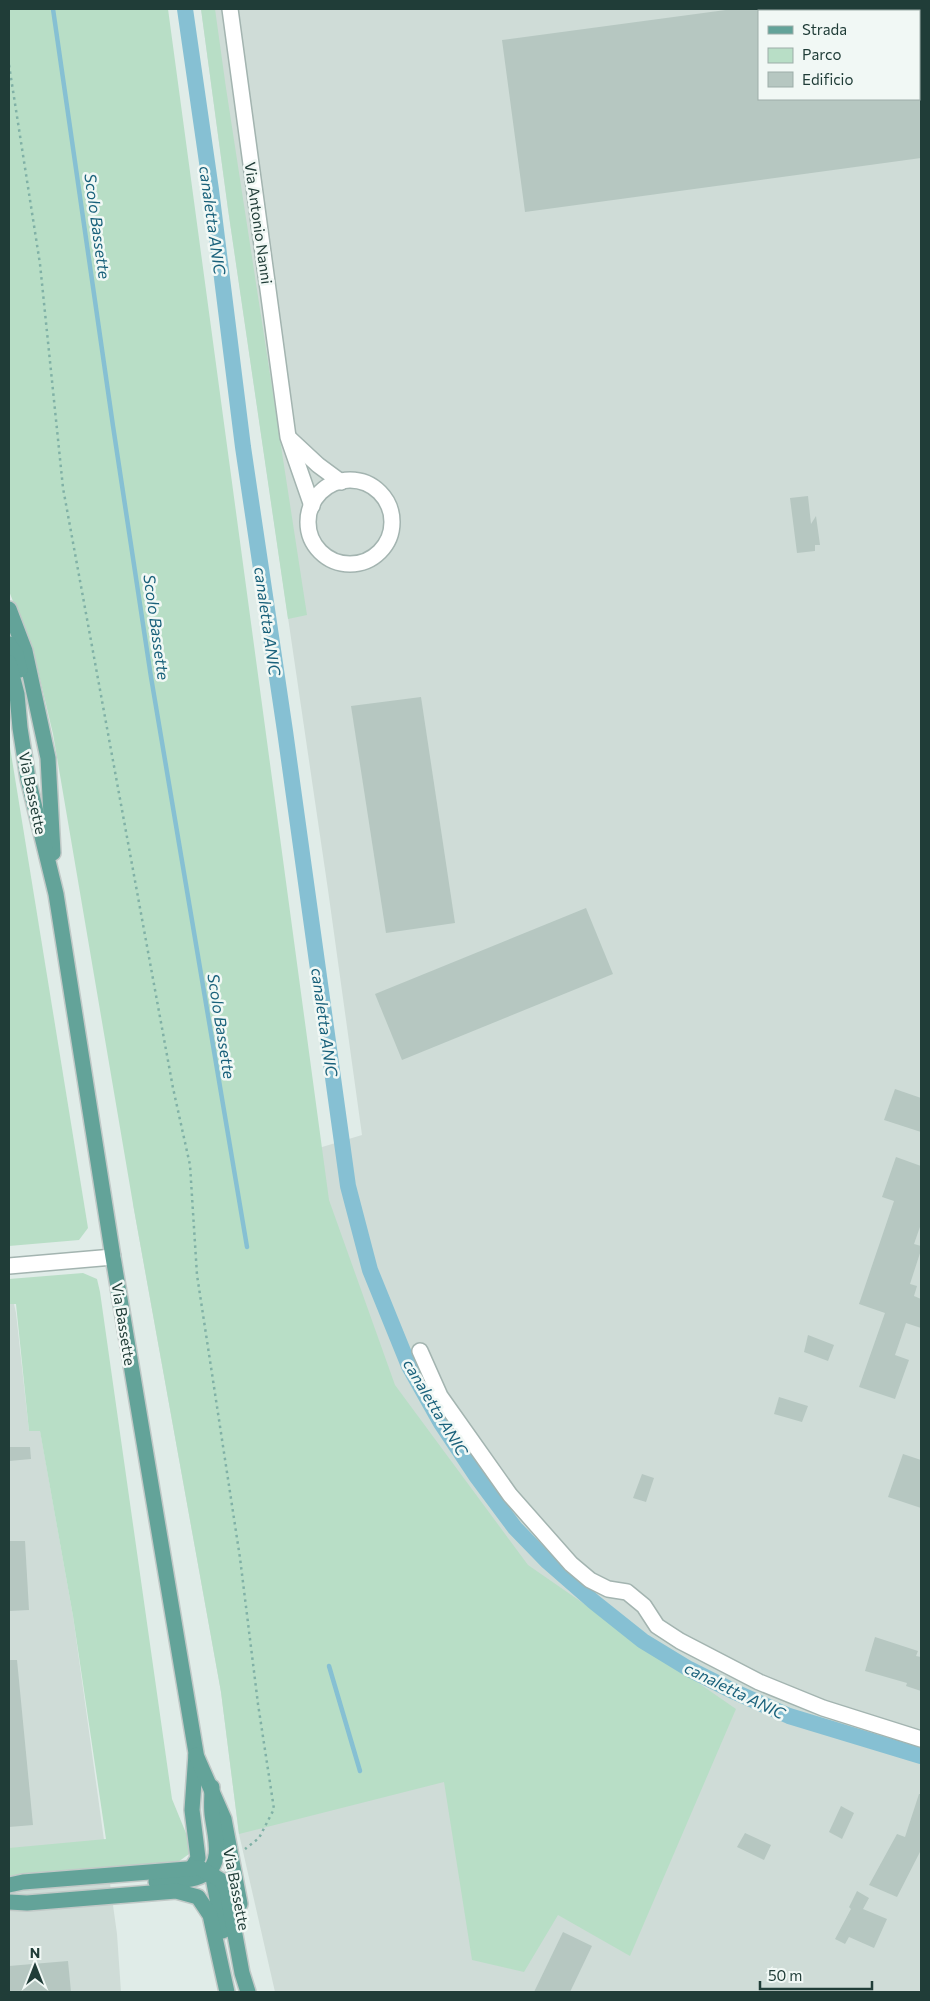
<svg xmlns="http://www.w3.org/2000/svg" width="930" height="2001" viewBox="0 0 930 2001" font-family="Commissioner,sans-serif">
	<style>
		.built { fill: #cfdcd7; fill-rule: evenodd }
		.green { fill: #b8dec6 }
		.lines { fill: none; stroke-linecap: round; stroke-linejoin: round }
		.stream { stroke: #86c0d3; stroke-width: 4.5 }
		.canal { stroke: #86c0d3; stroke-width: 16 }
		.building { fill: #b6c7c1 }
		.minor-casing { stroke: #a3b4b0; stroke-width: 18 }
		.major-casing { stroke: #c1c9c7; stroke-width: 18 }
		.path { stroke: #80b1a6; stroke-width: 2.5; stroke-dasharray: 2.5 4; stroke-linecap: butt }
		.minor { stroke: #fff; stroke-width: 15 }
		.major { stroke: #63a399; stroke-width: 15 }
		.labels { text-anchor: middle; dominant-baseline: central; stroke-width: 5; stroke-linejoin: round; paint-order: stroke }
		.street-label { font-size: 15px; fill: #203d38; stroke: #f1f8f5 }
		.water-label { font-size: 16px; font-style: italic; fill: #19617b; stroke: #f1f8f5 }
	</style>
	<rect width="100%" height="100%" fill="#e0ece8"/>
	<g class="built">
		<path d="M201,9h720v1983h-646l-36,-158 -18,-142 -88,-488 229,-69 -34,-245 -100,-681zM759,11h160v88h-160z"/>
		<path d="M9,1281l7,32 13,118 11,-1 33,186 44,318 4,58h-112z"/>
	</g>
	<g class="green">
		<path d="M9,9h159l161,1191 66,185 133,180 208,144 -106,247 -72,-41 -34,57 -52,-12 -28,-178 -205,52 -18,-142 -88,-488 -80,-470 -18,-76 -26,-67z"/>
		<path d="M201,9h14l11,79 81,527 -19,4 -60,-410z"/>
		<path d="M9,741l79,487 -9,12 -70,6z"/>
		<path d="M83,1273l14,6 3,13 72,507 18,44 -1,11 -11,8 -169,14v-28l97,-9 -33,-223 -33,-185h-11l-13,-127h-7v-25z"/>
	</g>
	<g class="lines">
		<g class="stream">
			<path d="M53,9l60,417 38,251 96,570"/>
			<path d="M329,1666l31,105"/>
		</g>
		<path class="canal" d="M185,9l26,181 32,257 42,284 63,455 22,84 39,96 32,57 36,54 38,51 32,33 47,41 49,39 46,28 46,23 54,24 132,40"/>
	</g>
	<g class="building">
		<path d="M733,9h26v90h162v59l-396,54 -23,-172z"/>
		<path d="M808,496l3,28 5,-8 4,29h-5v6l-18,2 -7,-55z"/>
		<path d="M421,697l34,226 -69,10 -35,-227z"/>
		<path d="M586,908l27,66 -211,86 -27,-66z"/>
		<path d="M895,1089l26,9v34l-37,-12z"/>
		<path d="M896,1157l25,9v58l-7,20 7,2v4l-11,34 7,2 -3,10 7,3v29l-15,-5 -11,32 14,5 -14,39 -36,-12 26,-74 -26,-9 35,-103 -12,-4z"/>
		<path d="M808,1335l26,10 -6,16 -24,-9z"/>
		<path d="M779,1397l29,9 -6,16 -28,-8z"/>
		<path d="M9,1447h21l1,12 -22,2z"/>
		<path d="M903,1454l18,6v48l-33,-11z"/>
		<path d="M642,1474l12,4 -8,24 -13,-4z"/>
		<path d="M9,1541h16l4,69 -20,1z"/>
		<path d="M875,1637l43,14 -2,5 5,1v34l-15,-5 1,-3 -42,-12z"/>
		<path d="M9,1660h8l16,165 -24,2z"/>
		<path d="M919,1794h2v56l-24,47 -28,-12 28,-51 8,3z"/>
		<path d="M841,1806l13,7 -12,26 -13,-7z"/>
		<path d="M745,1833l26,12 -7,15 -27,-13z"/>
		<path d="M857,1891l12,7 -6,11 24,10 -13,29 -25,-11 -4,7 -10,-5 16,-30 -2,-2z"/>
		<path d="M563,1932l29,14 -22,46h-36z"/>
		<path d="M68,1961l3,31h-62v-26z"/>
	</g>
	<g class="lines">
		<defs>
			<g id="minor">
				<path d="M230,9l58,428 24,69"/>
				<path d="M289,438l29,27 23,17"/>
				<circle cx="350" cy="522" r="42"/>
				<path d="M9,1266l104,-9"/>
				<path d="M420,1351l20,45 70,99 61,69 19,16 18,9 19,3 17,14 13,20 23,15 79,41 64,26 98,31"/>
			</g>
			<g id="major">
				<path d="M9,609l16,42 23,107 5,95"/>
				<path d="M9,644l7,10 4,16"/>
				<path d="M9,663l8,31 3,34 8,51 28,115 57,363 83,496 -4,57 6,48 -6,10"/>
				<path d="M196,1755l28,64 16,85"/>
				<path d="M212,1872l11,59"/>
				<path d="M156,1882c14,-1 34,0 47,-7 22,-11 11,-42 9,-61 -1,-9 0,-18 0,-27"/>
				<path d="M9,1885l14,-3 177,-14 22,13 5,10 15,82 6,19"/>
				<path d="M9,1902l18,1 149,-12 22,6 12,18 17,77"/>
			</g>
		</defs>
		<use href="#minor" class="minor-casing"/>
		<use href="#major" class="major-casing"/>
		<path class="path" d="M9,65l31,199 23,224 110,600 17,77 7,110 43,283 18,146 16,105 -15,29 -14,11"/>
		<use href="#minor" class="minor"/>
		<use href="#major" class="major"/>
	</g>
	<g class="labels">
		<g class="street-label">
			<text transform="translate(259 223) rotate(82)">Via Antonio Nanni</text>
			<text transform="translate(33 793) rotate(78)">Via Bassette</text>
			<text transform="translate(124 1324) rotate(81)">Via Bassette</text>
			<text transform="translate(237 1889) rotate(79)">Via Bassette</text>
		</g>
		<g class="water-label">
			<text transform="translate(213 220) rotate(82)">canaletta ANIC</text>
			<text transform="translate(98 226) rotate(82)">Scolo Bassette</text>
			<text transform="translate(268 621) rotate(82)">canaletta ANIC</text>
			<text transform="translate(157 627) rotate(82)">Scolo Bassette</text>
			<text transform="translate(325 1022) rotate(82)">canaletta ANIC</text>
			<text transform="translate(222 1026) rotate(81)">Scolo Bassette</text>
			<text transform="translate(436 1407) rotate(59)">canaletta ANIC</text>
			<text transform="translate(735 1690) rotate(26)">canaletta ANIC</text>
		</g>
	</g>
	<rect width="930" height="2001" fill="none" stroke="#203d38" stroke-width="20"/>
	<rect x="758" y="10" width="162" height="90" fill="#f1f8f5" stroke="#9dada9"/>
	<rect x="768" y="26" width="25" height="8" fill="#63a399" stroke="#9dada9"/>
	<text x="802" y="35" font-size="15" fill="#203d38">Strada</text>
	<rect x="768" y="48" width="25" height="15" fill="#b8dec6" stroke="#9dada9"/>
	<text x="802" y="60" font-size="15" fill="#203d38">Parco</text>
	<rect x="768" y="72" width="25" height="15" fill="#b6c7c1" stroke="#9dada9"/>
	<text x="802" y="85" font-size="15" fill="#203d38">Edificio</text>
	<g transform="translate(35 1966)" stroke="#f1f8f5" stroke-width="4" paint-order="stroke">
	<path d="M0-4L9 19L0 12L-9 19Z" fill="#203d38"/>
	<text y="-8" font-size="14" font-weight="bold" text-anchor="middle" fill="#203d38">N</text>
	</g>
	<path d="M760 1981v8h112v-8" fill="none" stroke="#203d38" stroke-width="2.5"/>
	<text x="768" y="1981" font-size="15" fill="#203d38" stroke="#f1f8f5" stroke-width="4" paint-order="stroke">50 m</text>
</svg>
